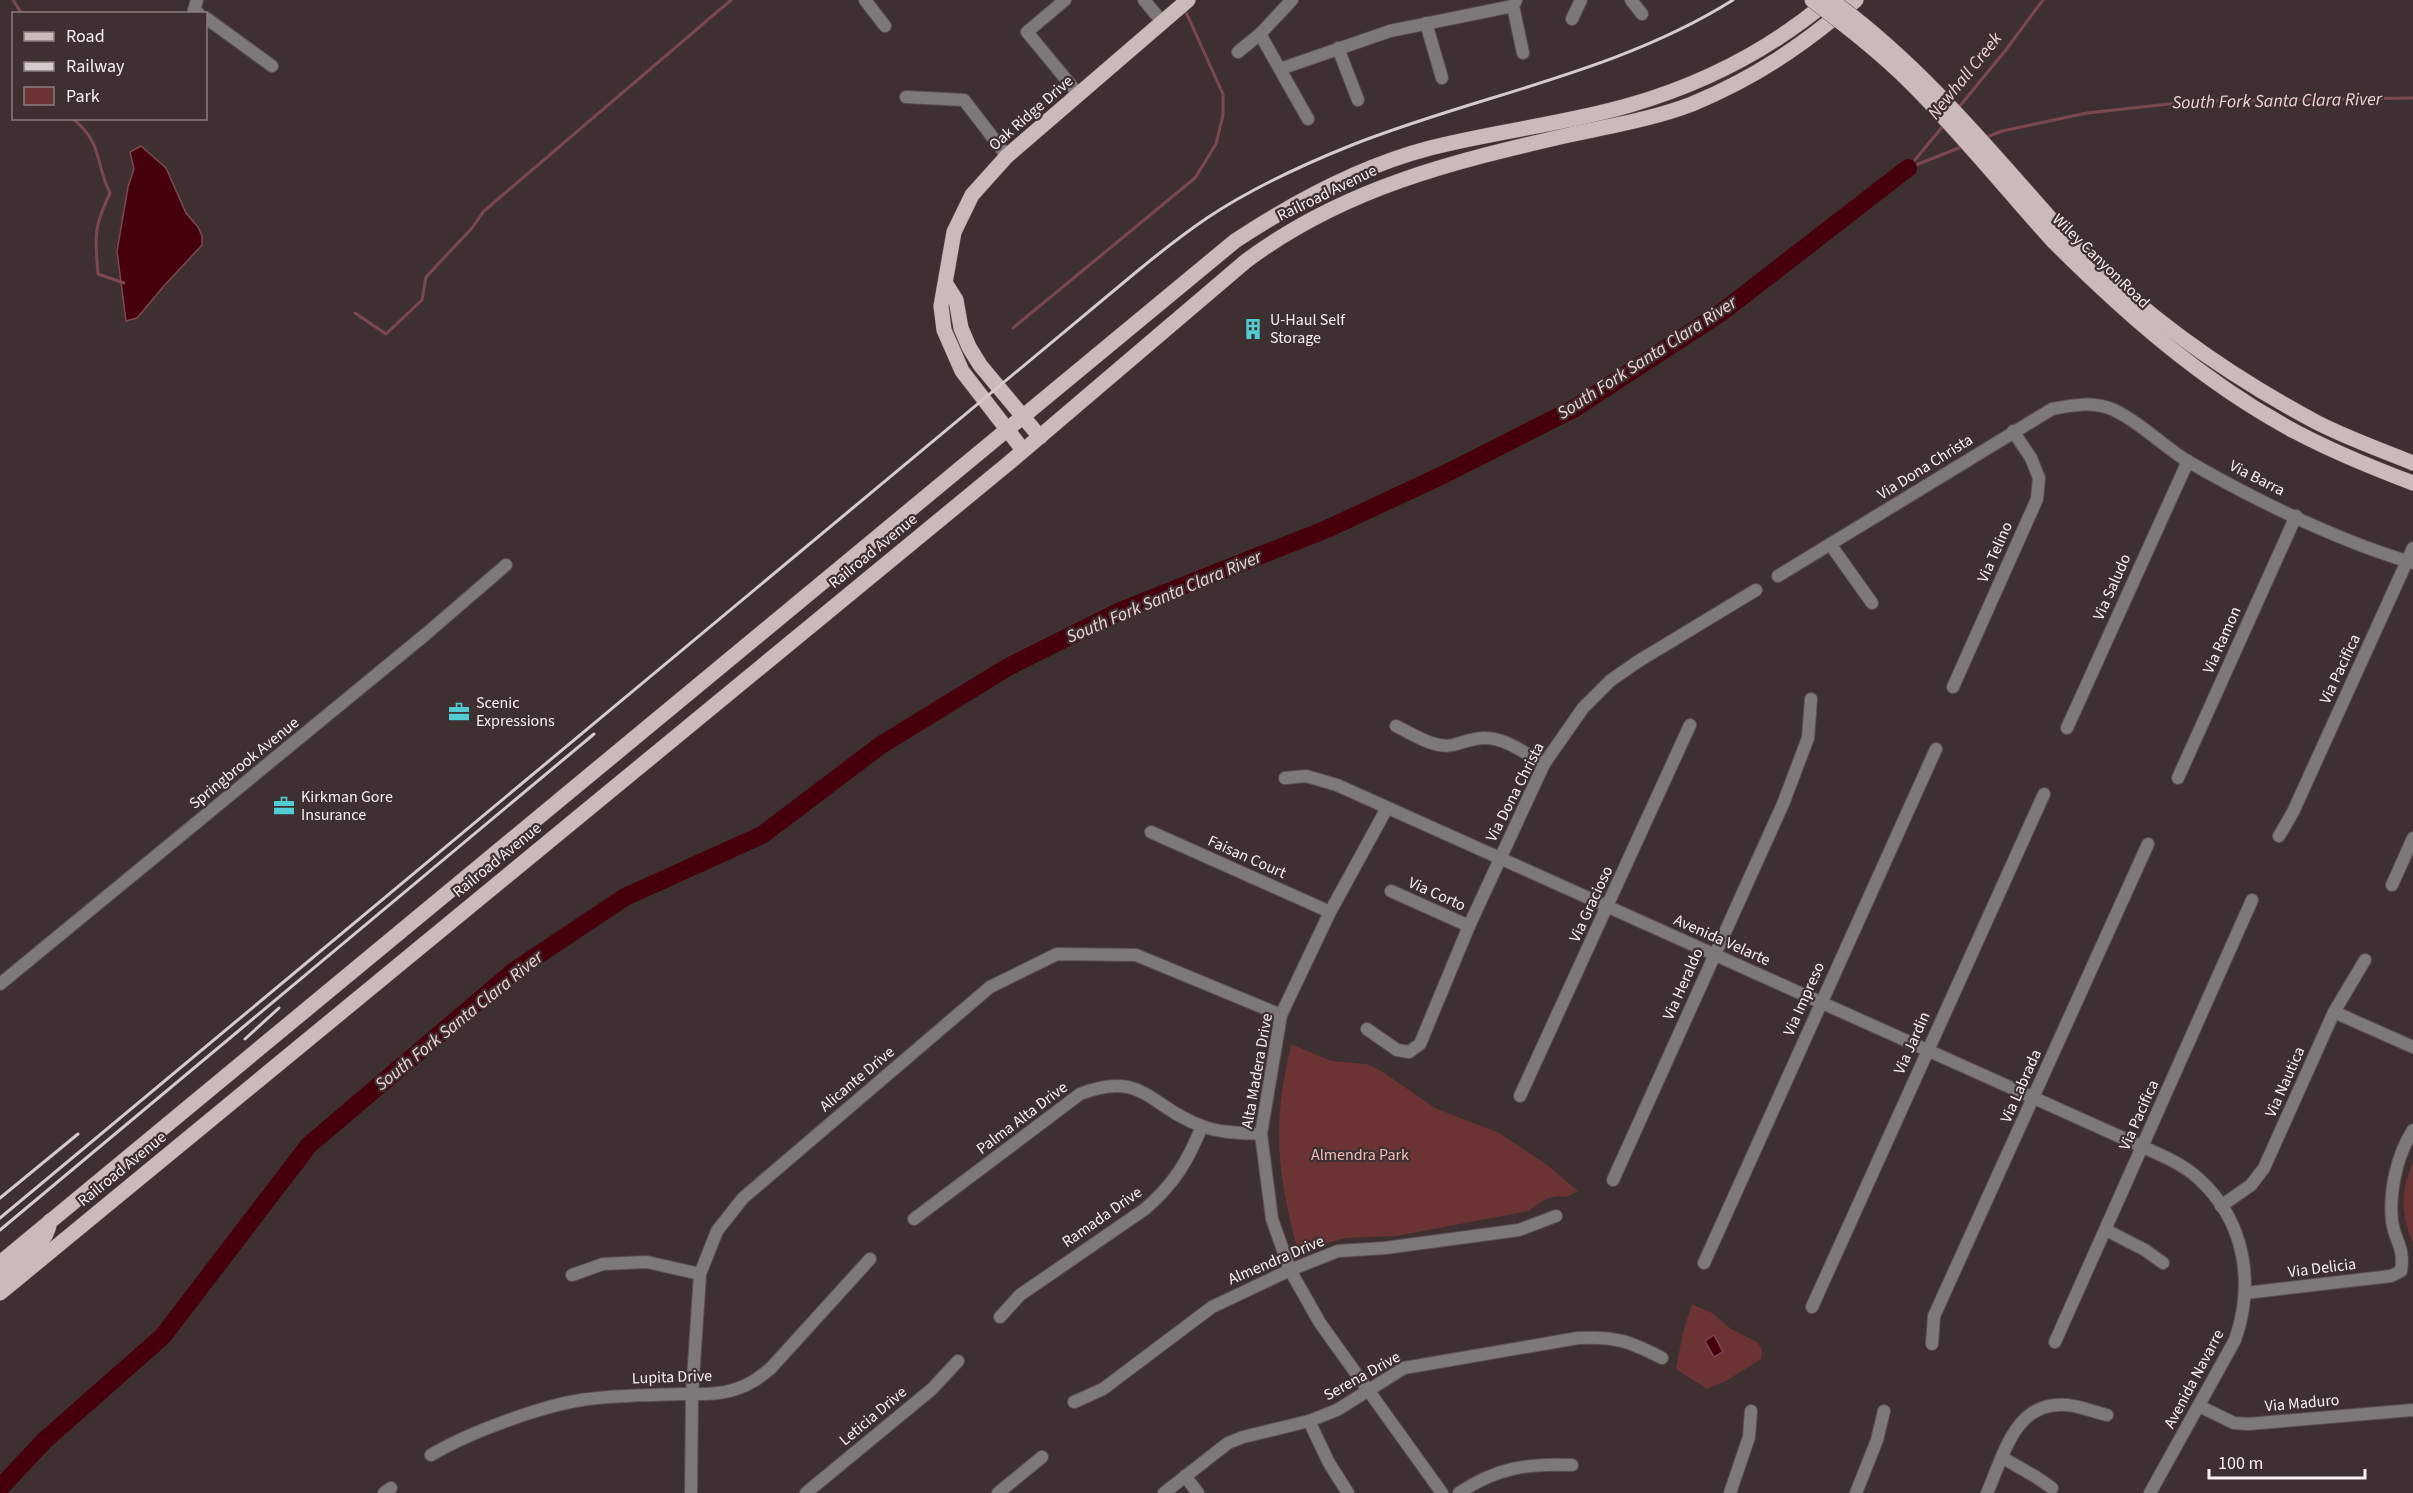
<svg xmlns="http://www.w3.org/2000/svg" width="2413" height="1493" viewBox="0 0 2413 1493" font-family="'Source Sans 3',sans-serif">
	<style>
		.green { fill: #6b3334 }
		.water { fill: #46000b; stroke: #7c484f; stroke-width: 1.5 }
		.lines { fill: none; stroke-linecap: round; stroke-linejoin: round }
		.stream { stroke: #7c484f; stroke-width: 3 }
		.river { stroke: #46000b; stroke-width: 18 }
		.minor-casing { stroke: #5c4f4f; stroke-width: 14 }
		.major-casing { stroke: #5c4f4f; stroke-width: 16 }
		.minor { stroke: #7f7878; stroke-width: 12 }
		.major { stroke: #cabbba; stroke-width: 15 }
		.rail { stroke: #d5cbca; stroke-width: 3 }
		.major-bridge-casing { stroke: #5c4f4f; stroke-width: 16; stroke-linecap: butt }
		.major-bridge { stroke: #cabbba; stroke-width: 15 }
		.labels { text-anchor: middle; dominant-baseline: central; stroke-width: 4.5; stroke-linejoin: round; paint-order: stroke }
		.street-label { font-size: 16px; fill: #f9f0ef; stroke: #3e3030 }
		.poi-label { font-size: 16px; fill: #f9f0ef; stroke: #3e3030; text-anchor: start }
		.park-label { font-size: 16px; fill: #f0bbb9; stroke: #3e3030 }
		.water-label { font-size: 18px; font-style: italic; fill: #efd4d3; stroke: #3e3030 }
	</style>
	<rect width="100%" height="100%" fill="#3e3030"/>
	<g class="green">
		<path d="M1293,1045l39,16 34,3 14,6 55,38 64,25 48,32 31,26 -12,6c-17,-3 -25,5 -37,14l-133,25 -51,2 -40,12 -8,-2c-20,-77 -25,-124 -6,-202z"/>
		<path d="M2413,1162v81c-13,-29 -12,-52 0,-81z"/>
		<path d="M1692,1304l20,9 19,16 26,13 5,8 -1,9 -35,22 -19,8 -31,-20 7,-37z"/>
	</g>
	<g class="water">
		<path d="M141,146l25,22 20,45 12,14 4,9v9l-39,42 -26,31 -11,3 -9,-70 11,-64 6,-18 -4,-17z"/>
		<path d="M1714,1335l9,17 -9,5 -9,-16z"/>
	</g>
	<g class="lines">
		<g class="stream">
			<path d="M13,0l9,14"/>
			<path d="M1959,107l46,-56 38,-51"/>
			<path d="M72,118c32,26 22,43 38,75 -17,35 -15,45 -12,81l26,9"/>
			<path d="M1987,137l15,-6 85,-18 109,-12 217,-3"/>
			<path d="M1909,167l34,-41"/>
			<path d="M1908,168l56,-22"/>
			<path d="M355,313l31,21 36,-34 4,-23 46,-49 12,-17 247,-211"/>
			<path d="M1013,328l182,-150 21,-34 7,-29v-21l-38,-84"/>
		</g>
		<path class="river" d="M0,1488l44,-47 119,-105 146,-191 205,-174 111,-74 137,-62 119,-90 127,-78 112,-56 207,-82 120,-56 128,-65 147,-96 186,-144"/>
		<defs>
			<g id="minor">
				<path d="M197,0l-3,10 5,4"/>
				<path d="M865,0l20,26"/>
				<path d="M1065,0l-38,32 52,63"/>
				<path d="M1144,0l19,23"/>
				<path d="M1631,0l11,14"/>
				<path d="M1513,6l10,47"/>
				<path d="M206,18l66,48"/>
				<path d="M1572,19l9,-19"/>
				<path d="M1426,23l16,55"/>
				<path d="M1260,34l48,85"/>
				<path d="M1338,48l20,52"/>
				<path d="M1238,52l22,-18 32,-34"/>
				<path d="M1280,69l110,-38 123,-25 3,-6"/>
				<path d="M906,97l58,3 43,56"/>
				<path d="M1830,544l42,59"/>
				<path d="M1778,576l274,-167c21,-4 42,-8 62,1 26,12 50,37 75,52 70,40 147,78 224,101"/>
				<path d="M1953,687l84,-188 2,-21 -8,-20 -18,-27"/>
				<path d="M1396,726c17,8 38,23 57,19 11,-3 20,-7 32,-7 21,0 41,16 59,26"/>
				<path d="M2067,728l121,-267"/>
				<path d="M1285,778l21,-2 31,9 806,362c20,9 40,17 56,32 46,42 56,104 36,161l-85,153"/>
				<path d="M2178,778l118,-262"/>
				<path d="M1387,808l-57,104 -49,103 -20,119 11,85 18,51 30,53 122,170"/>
				<path d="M1151,832l179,80"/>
				<path d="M2279,836l14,-24 120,-264"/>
				<path d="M2392,885l21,-47"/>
				<path d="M1391,891l78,35"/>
				<path d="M0,984l426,-350 80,-69"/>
				<path d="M2334,1012l79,35"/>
				<path d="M1367,1029l30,21 12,2 11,-8 49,-118 75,-162 39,-56 27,-27 27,-19 119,-72"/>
				<path d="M1520,1096l170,-371"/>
				<path d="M1613,1180l170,-376 25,-66 3,-39"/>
				<path d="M2221,1206l30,-21 13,-17 70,-156 31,-52"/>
				<path d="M914,1219l166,-125c64,-25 70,14 122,32 18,7 40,7 59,8"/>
				<path d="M2106,1230l39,20 18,13"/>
				<path d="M1704,1263l232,-514"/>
				<path d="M572,1275l31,-11 44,-2 53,12"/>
				<path d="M2246,1293l145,-17 10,-5c4,-24 -6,-29 -9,-50 -3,-30 5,-66 21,-91"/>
				<path d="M1812,1307l232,-513"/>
				<path d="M1000,1317l20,-22 125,-86c29,-25 43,-48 57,-83"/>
				<path d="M2055,1342l197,-442"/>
				<path d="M1932,1344l2,-28 214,-472"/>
				<path d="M1074,1402l29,-13 109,-82 78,-37 48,-19 47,-3 134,-18 37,-14"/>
				<path d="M2199,1406l35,17 14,1 165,-14"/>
				<path d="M1309,1421l20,42 19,30"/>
				<path d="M431,1455c37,-22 107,-48 150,-55 33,-5 67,-5 101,-6 18,0 37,1 54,-5 14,-4 24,-12 35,-21l99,-109"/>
				<path d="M2003,1458l33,19 16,11"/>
				<path d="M1185,1476l13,17"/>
				<path d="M384,1493l7,-5"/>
				<path d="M691,1493l1,-99 8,-120 17,-43 26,-33 247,-211 67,-33 79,1 145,60"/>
				<path d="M806,1493l126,-104 26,-28"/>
				<path d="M998,1493l44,-36"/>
				<path d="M1164,1493l64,-50 15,-6 66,-16 28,-11 67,-42 174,-30c37,-2 51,3 84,20"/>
				<path d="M1459,1493c37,-25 69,-30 113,-28"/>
				<path d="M1730,1493l19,-56 2,-26"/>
				<path d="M1856,1493l21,-53 7,-29"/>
				<path d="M1987,1493c17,-38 28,-93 80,-88 13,1 27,7 40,10"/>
			</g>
			<g id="major">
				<path d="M2064,234c72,76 160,139 252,188 31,16 65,28 97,41"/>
				<path d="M2053,241c73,73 151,142 243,191 38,20 77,36 117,51"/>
				<path d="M946,284l10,16 5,28 8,19 11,18 60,72"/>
				<path d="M1023,450l-61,-79 -18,-41 -3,-24 13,-74 18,-37 35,-39 181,-156"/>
				<path d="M0,1263l1235,-1022c59,-39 126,-75 195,-93 66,-17 135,-24 200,-43 73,-21 141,-56 199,-105"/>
				<path d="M0,1277c20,-16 46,-29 50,-56"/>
				<path d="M0,1293l1010,-831 236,-201c98,-73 205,-99 323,-126 41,-9 84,-16 123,-31 65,-27 111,-59 164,-104"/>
			</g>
		</defs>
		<use href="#minor" class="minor-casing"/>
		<use href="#major" class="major-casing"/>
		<use href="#minor" class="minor"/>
		<use href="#major" class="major"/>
		<g class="rail">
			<path d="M245,1039l34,-31"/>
			<path d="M0,1198l78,-64"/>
			<path d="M0,1218l1135,-945c23,-19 47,-38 72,-55 45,-30 95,-53 145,-73 126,-50 265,-72 381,-145"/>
			<path d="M0,1230l594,-496"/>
		</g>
		<defs>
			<g id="major-bridge">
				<path d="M1812,0c34,26 68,52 99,83 50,50 94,105 142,158"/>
				<path d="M1831,0c90,65 160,152 233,234"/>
			</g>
		</defs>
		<use href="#major-bridge" class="major-bridge-casing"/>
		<use href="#major-bridge" class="major-bridge"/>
	</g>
	<defs>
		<symbol id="building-bare" viewBox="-9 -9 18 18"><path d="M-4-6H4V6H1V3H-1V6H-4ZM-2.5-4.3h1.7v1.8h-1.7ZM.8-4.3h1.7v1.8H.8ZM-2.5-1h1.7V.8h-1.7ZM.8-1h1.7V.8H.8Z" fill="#51ccd3" stroke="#3e3030" stroke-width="2.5" paint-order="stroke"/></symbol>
		<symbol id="office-bare" viewBox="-9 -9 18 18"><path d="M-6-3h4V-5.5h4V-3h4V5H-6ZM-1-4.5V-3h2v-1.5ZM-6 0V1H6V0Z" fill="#51ccd3" stroke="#3e3030" stroke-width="2.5" paint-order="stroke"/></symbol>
	</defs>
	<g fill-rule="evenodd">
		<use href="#building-bare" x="1238" y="314" width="30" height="30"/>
		<use href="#office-bare" x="444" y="697" width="30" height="30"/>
		<use href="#office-bare" x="269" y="791" width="30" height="30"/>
	</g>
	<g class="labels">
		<g class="street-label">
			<text transform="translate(1031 113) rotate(-41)">Oak Ridge Drive</text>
			<text transform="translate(1327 193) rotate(-26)">Railroad Avenue</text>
			<text transform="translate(2101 261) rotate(44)">Wiley Canyon Road</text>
			<text transform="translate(1925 467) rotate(-32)">Via Dona Christa</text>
			<text transform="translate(2257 478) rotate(27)">Via Barra</text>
			<text transform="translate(873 551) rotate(-39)">Railroad Avenue</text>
			<text transform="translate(1995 552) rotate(-66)">Via Telino</text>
			<text transform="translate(2112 587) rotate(-66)">Via Saludo</text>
			<text transform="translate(2222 640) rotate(-66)">Via Ramon</text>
			<text transform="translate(2340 669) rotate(-65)">Via Pacifica</text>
			<text transform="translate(244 763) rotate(-39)">Springbrook Avenue</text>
			<text transform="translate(1515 792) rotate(-63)">Via Dona Christa</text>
			<text transform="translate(1247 857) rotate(24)">Faisan Court</text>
			<text transform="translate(497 860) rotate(-39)">Railroad Avenue</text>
			<text transform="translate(1437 894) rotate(24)">Via Corto</text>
			<text transform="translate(1591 904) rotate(-65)">Via Gracioso</text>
			<text transform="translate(1722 940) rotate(24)">Avenida Velarte</text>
			<text transform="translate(1683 984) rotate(-66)">Via Heraldo</text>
			<text transform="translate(1804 999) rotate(-66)">Via Impreso</text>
			<text transform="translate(1912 1043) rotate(-66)">Via Jardin</text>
			<text transform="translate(1257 1071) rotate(-80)">Alta Madera Drive</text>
			<text transform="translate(857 1079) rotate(-40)">Alicante Drive</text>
			<text transform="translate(2285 1082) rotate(-66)">Via Nautica</text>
			<text transform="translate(2021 1086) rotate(-66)">Via Labrada</text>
			<text transform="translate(2139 1115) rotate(-66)">Via Pacifica</text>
			<text transform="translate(1022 1118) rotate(-37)">Palma Alta Drive</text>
			<text transform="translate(122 1169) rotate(-39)">Railroad Avenue</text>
			<text transform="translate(1102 1217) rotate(-35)">Ramada Drive</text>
			<text transform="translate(1276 1260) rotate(-23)">Almendra Drive</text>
			<text transform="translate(2322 1268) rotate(-7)">Via Delicia</text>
			<text transform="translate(1362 1376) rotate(-29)">Serena Drive</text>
			<text transform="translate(672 1377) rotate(-2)">Lupita Drive</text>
			<text transform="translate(2194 1379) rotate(-62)">Avenida Navarre</text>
			<text transform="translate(2302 1403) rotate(-5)">Via Maduro</text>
			<text transform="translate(873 1416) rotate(-40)">Leticia Drive</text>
		</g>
		<g class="poi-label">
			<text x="1270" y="320">U-Haul Self<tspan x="1270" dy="18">Storage</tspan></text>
			<text x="476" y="703">Scenic<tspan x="476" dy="18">Expressions</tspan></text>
			<text x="301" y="797">Kirkman Gore<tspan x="301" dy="18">Insurance</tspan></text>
		</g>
		<g class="park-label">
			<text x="1360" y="1155">Almendra Park</text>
		</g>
		<g class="water-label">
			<text transform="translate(1965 76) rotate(-51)">Newhall Creek</text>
			<text transform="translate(2277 101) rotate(-1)">South Fork Santa Clara River</text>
			<text transform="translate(1647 358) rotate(-33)">South Fork Santa Clara River</text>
			<text transform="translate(1164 597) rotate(-23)">South Fork Santa Clara River</text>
			<text transform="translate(459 1021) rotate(-39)">South Fork Santa Clara River</text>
		</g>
	</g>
	<rect x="12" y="12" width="195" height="108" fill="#3e3030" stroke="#897d7c" stroke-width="1.5"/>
	<rect x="24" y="32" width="30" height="9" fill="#cabbba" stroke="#897d7c" stroke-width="1.5"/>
	<text x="66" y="42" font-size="18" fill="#f9f0ef">Road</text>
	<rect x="24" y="62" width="30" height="9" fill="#d5cbca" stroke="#897d7c" stroke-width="1.5"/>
	<text x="66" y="72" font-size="18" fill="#f9f0ef">Railway</text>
	<rect x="24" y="87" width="30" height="18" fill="#6b3334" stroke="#897d7c" stroke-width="1.5"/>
	<text x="66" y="102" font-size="18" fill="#f9f0ef">Park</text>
	<path d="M2209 1469v9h156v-9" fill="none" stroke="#f9f0ef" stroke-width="3"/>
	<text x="2218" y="1469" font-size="18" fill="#f9f0ef" stroke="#3e3030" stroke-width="4.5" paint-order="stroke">100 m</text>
</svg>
